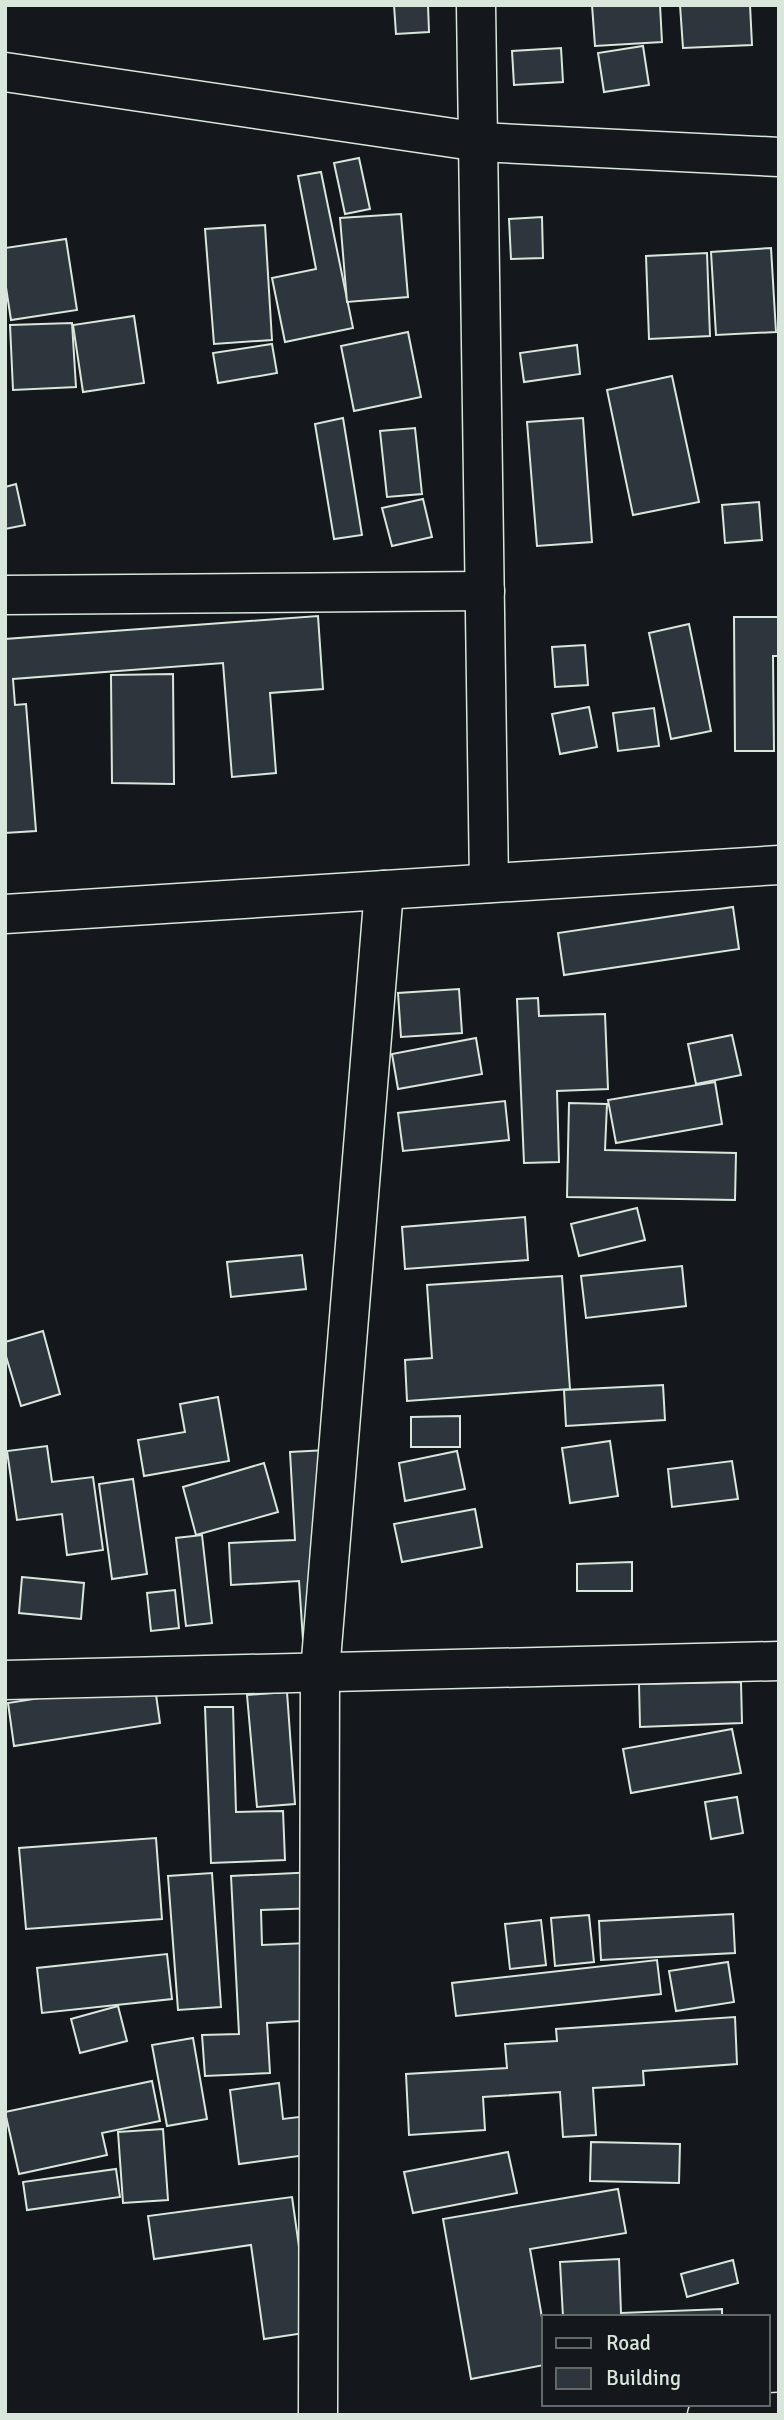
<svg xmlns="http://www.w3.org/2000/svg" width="784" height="2420" viewBox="0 0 784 2420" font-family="Signika,sans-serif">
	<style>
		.building { fill: #2c363c; stroke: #d8e6dc; stroke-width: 2 }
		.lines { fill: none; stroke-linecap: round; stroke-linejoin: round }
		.minor-casing { stroke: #d8e6dc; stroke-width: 41 }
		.tertiary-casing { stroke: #d8e6dc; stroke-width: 41 }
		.minor { stroke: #14181c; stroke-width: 38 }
		.tertiary { stroke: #14181c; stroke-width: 38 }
	</style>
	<rect width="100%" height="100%" fill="#14181c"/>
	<g class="building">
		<path d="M394,5h34l1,27 -33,2z"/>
		<path d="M592,5h68l2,37 -67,4z"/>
		<path d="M680,5h70l2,40 -69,3z"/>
		<path d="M643,46l6,39 -45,7 -6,-39z"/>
		<path d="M561,48l2,34 -49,3 -2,-34z"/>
		<path d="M359,158l11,51 -25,5 -11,-51z"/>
		<path d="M321,172l32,156 -68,14 -13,-64 44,-9 -18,-93z"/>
		<path d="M401,214l7,83 -61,5 -7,-84z"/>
		<path d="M542,217l1,41 -32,1 -2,-40z"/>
		<path d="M265,225l7,115 -58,4 -9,-115z"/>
		<path d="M66,239l11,71 -66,10 -6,-39v-33z"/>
		<path d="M771,248l5,84 -60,3 -5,-83z"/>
		<path d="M707,253l3,83 -61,3 -3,-83z"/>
		<path d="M134,316l10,67 -61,9 -10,-67z"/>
		<path d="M72,323l4,64 -63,3 -3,-65z"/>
		<path d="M408,332l13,65 -67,14 -13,-65z"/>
		<path d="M272,344l5,29 -59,10 -5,-30z"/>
		<path d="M577,345l3,29 -56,8 -4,-29z"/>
		<path d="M672,376l27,126 -66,13 -26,-125z"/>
		<path d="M343,418l19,117 -28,4 -19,-115z"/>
		<path d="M583,418l9,124 -55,4 -10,-124z"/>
		<path d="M415,428l7,66 -35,3 -7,-66z"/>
		<path d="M16,484l9,41 -20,4v-42z"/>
		<path d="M423,499l9,38 -40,9 -10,-38z"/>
		<path d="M759,502l3,38 -37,3 -3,-38z"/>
		<path d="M318,616l5,73 -53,4 6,80 -44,4 -9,-114 -210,16 2,26 11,-1 10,127 -31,2v-194z"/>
		<path d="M734,617h45v39h-6l1,95h-39z"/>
		<path d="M689,624l22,107 -40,8 -22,-106z"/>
		<path d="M585,645l3,40 -33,2 -3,-40z"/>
		<path d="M173,674l1,110 -62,-1 -1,-108z"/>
		<path d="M589,707l8,40 -37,7 -8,-40z"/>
		<path d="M654,708l5,38 -41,5 -5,-38z"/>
		<path d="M733,907l6,42 -175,26 -6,-42z"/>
		<path d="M459,989l3,44 -61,4 -3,-44z"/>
		<path d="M538,998l1,18 66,-2 3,75 -51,2 2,71 -35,1 -7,-164z"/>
		<path d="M732,1035l9,40 -45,9 -8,-40z"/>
		<path d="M476,1038l6,36 -84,15 -6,-35z"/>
		<path d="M715,1082l7,42 -106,19 -8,-43z"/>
		<path d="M505,1101l4,39 -106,11 -5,-38z"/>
		<path d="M569,1103l38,1 -2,46 131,3 -1,47 -168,-3z"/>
		<path d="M637,1208l8,32 -66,16 -8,-32z"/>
		<path d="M525,1217l3,43 -123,9 -3,-42z"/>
		<path d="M302,1255l4,34 -75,8 -4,-35z"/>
		<path d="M682,1266l4,40 -100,12 -5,-42z"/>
		<path d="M562,1276l8,113 -163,12 -2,-41 27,-2 -5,-73z"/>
		<path d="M43,1331l17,63 -39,12 -16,-53v-11z"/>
		<path d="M663,1385l2,35 -99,6 -2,-36z"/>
		<path d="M218,1397l11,64 -85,15 -6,-36 47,-8 -5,-28z"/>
		<path d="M460,1416v31h-49v-30z"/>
		<path d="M610,1441l8,55 -48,7 -8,-55z"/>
		<path d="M47,1446l5,36 41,-5 10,73 -36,5 -5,-41 -45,6 -10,-69z"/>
		<path d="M327,1450l12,188 -36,2 -4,-59 -68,4 -2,-42 66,-3 -5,-88z"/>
		<path d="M457,1451l8,38 -60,12 -6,-38z"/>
		<path d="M732,1461l6,38 -66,8 -4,-38z"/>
		<path d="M264,1463l14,49 -82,23 -13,-48z"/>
		<path d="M133,1479l14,95 -35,5 -13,-95z"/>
		<path d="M475,1509l7,38 -80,15 -8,-38z"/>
		<path d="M202,1535l10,88 -26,3 -10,-88z"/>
		<path d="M632,1562v29h-55v-27z"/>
		<path d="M22,1577l62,6 -3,36 -62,-6z"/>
		<path d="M175,1590l4,38 -28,3 -4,-38z"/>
		<path d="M154,1680l6,43 -146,23 -6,-43z"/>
		<path d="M741,1682l1,41 -102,4 -1,-43z"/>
		<path d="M287,1692l8,112 -38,3 -10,-112z"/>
		<path d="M205,1707h28l3,105 47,-1 2,49 -74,3z"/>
		<path d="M732,1729l9,44 -110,20 -8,-44z"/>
		<path d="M737,1797l6,36 -32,6 -6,-37z"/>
		<path d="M156,1838l6,81 -136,10 -7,-81z"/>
		<path d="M317,1872l2,36 -58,2 1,35 69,-3 4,77 -68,4 3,50 -65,3 -3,-41 37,-1 -8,-158z"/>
		<path d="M212,1873l9,134 -43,3 -10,-134z"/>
		<path d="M733,1914l2,39 -134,7 -2,-39z"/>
		<path d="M589,1915l5,47 -39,4 -4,-48z"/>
		<path d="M541,1920l5,45 -36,4 -5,-45z"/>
		<path d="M167,1954l5,45 -130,14 -5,-45z"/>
		<path d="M657,1960l4,34 -205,22 -4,-33z"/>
		<path d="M728,1962l6,40 -58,9 -7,-40z"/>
		<path d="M118,2006l9,35 -47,12 -9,-34z"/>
		<path d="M735,2017l2,47 -94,7 1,14 -51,3 3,47 -33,2 -3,-45 -77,5 2,33 -76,5 -3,-61 101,-6 -2,-24 52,-3 -1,-12z"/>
		<path d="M193,2038l14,81 -40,7 -15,-81z"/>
		<path d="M152,2081l8,40 -58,12 5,22 -88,19 -14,-62z"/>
		<path d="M279,2083l4,36 41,-5 5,38 -90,12 -9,-74z"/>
		<path d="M163,2129l5,71 -45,3 -5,-71z"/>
		<path d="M591,2142l89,2 -1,39 -89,-2z"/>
		<path d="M508,2152l9,41 -104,20 -9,-41z"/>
		<path d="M116,2169l4,28 -93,13 -4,-28z"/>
		<path d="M618,2189l8,44 -96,16 14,80v36l-73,14 -28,-160z"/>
		<path d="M292,2197l19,135 -47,7 -13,-94 -97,14 -6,-43z"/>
		<path d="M619,2259l2,54 101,-4v8h-159l-3,-55z"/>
		<path d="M733,2260l5,23 -51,14 -6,-23z"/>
	</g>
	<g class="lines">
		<defs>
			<g id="minor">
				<path d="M476,5l13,878"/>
				<path d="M5,72l475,70 299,15"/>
				<path d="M5,595l480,-4"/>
				<path d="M5,1680l774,-19"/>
				<path d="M318,2415l2,-743 64,-782"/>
				<path d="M707,2415l72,-3"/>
			</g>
			<path id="tertiary" d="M5,914l774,-49"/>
		</defs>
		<use href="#minor" class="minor-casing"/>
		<use href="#tertiary" class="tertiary-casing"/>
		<use href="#minor" class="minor"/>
		<use href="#tertiary" class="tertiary"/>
	</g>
	<rect width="784" height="2420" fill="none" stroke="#d8e6dc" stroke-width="14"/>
	<rect x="542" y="2315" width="228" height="91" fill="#14181c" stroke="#626a69" stroke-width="2"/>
	<rect x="556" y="2338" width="35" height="10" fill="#14181c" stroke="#626a69" stroke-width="2"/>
	<text x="606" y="2350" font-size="21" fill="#d8e6dc">Road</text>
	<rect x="556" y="2368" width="35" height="21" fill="#2c363c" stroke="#626a69" stroke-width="2"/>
	<text x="606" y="2385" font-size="21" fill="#d8e6dc">Building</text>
</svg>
